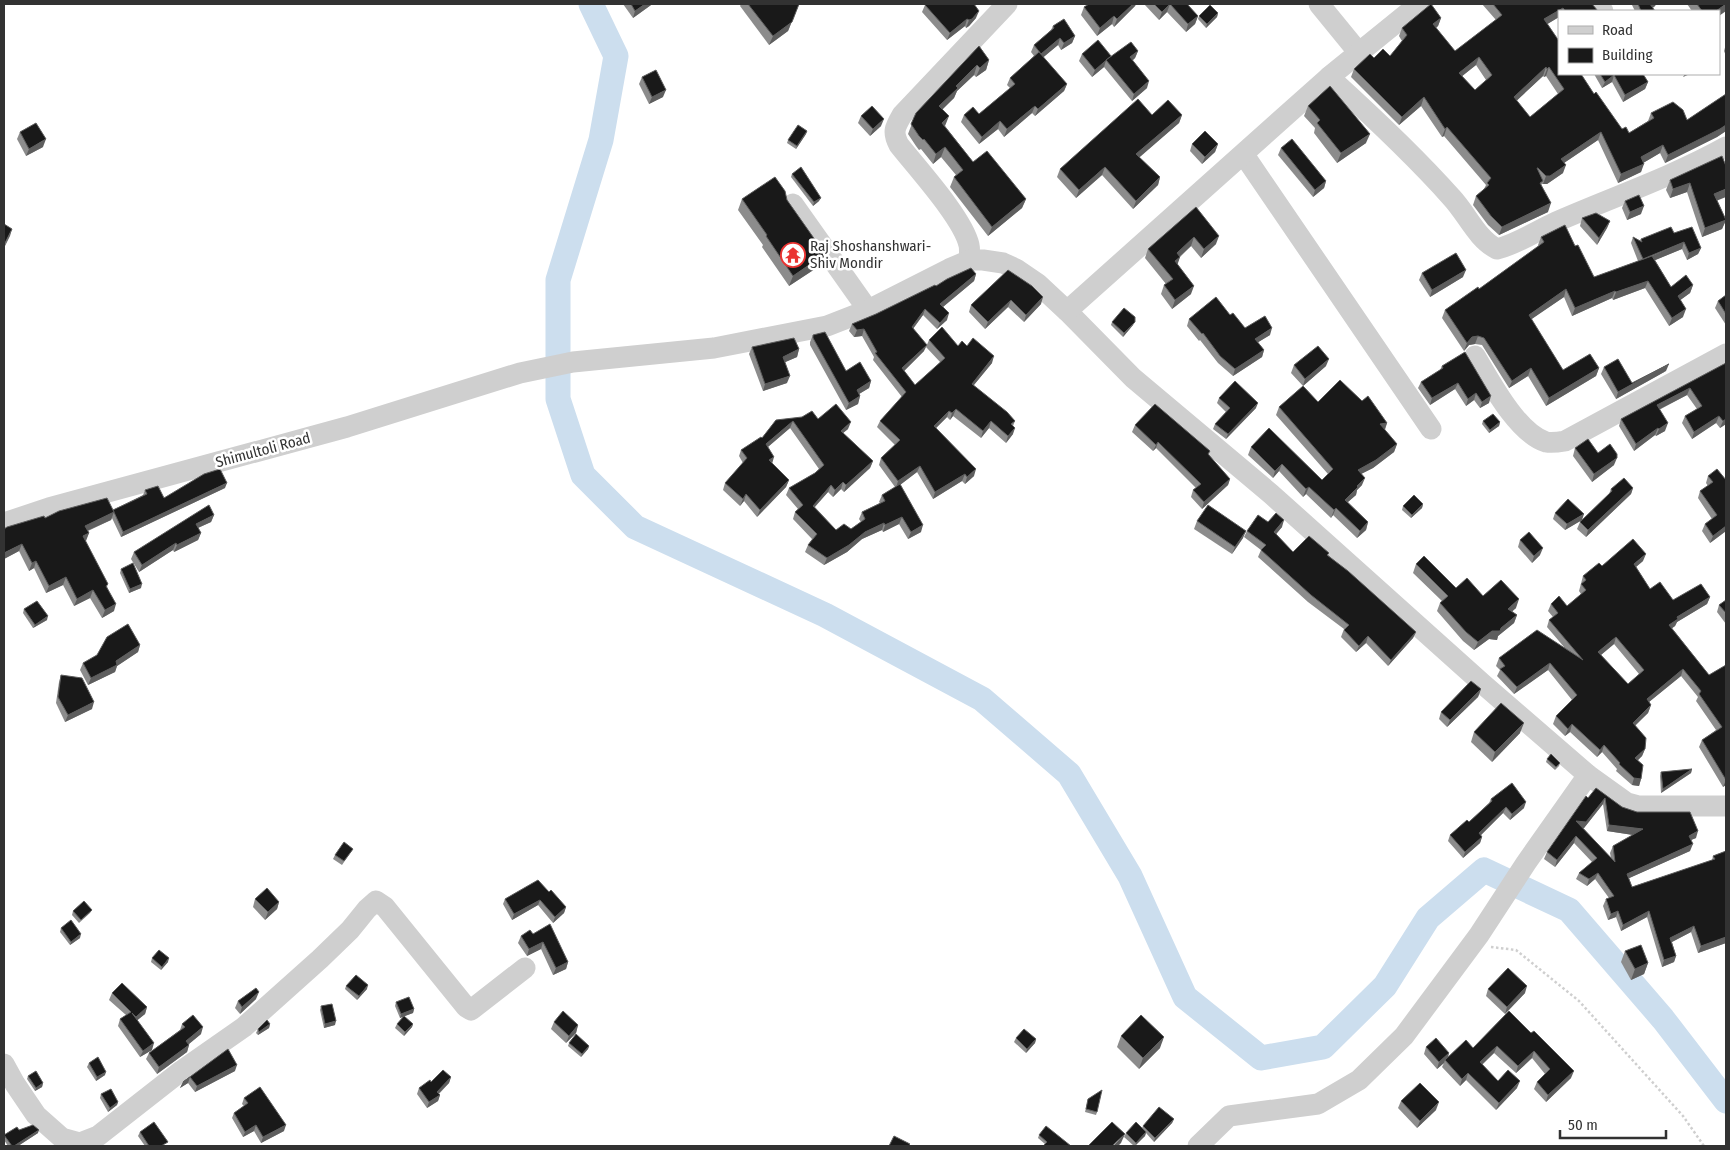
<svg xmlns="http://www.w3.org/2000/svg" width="1730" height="1150" viewBox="0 0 1730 1150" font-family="'Fira Sans Condensed',sans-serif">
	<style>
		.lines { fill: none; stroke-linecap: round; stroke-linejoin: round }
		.river { stroke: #ccdeee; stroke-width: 25 }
		.path { stroke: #cfcfcf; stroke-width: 2.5; stroke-dasharray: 2.5 2.5; stroke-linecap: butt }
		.minor { stroke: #cfcfcf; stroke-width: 21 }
		.wall { fill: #8c8c8c; fill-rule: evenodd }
		.shaded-wall { fill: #5e5e5e }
		.building { fill: #191919; stroke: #5e5e5e; fill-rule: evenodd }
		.labels { text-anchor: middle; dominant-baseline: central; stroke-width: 5; stroke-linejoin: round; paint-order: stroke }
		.poi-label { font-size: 15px; fill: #323232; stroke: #fff; text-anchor: start }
		.street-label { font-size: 15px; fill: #323232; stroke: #fff }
	</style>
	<rect width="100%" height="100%" fill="#fff"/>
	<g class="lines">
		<path class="river" d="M591,4l25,52 -15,84 -43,140v119l25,76 52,52 190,88 157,84 87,75 61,102 55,121 76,61 62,-11 62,-61 43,-68 56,-48 85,40 94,109 63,82"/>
		<path class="path" d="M1491,947l25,3 63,51 104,115 21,30"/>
		<g class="minor">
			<path d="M1319,4l40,49"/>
			<path d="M1597,4l6,7"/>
			<path d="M1329,77c43,39 85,78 123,121 15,16 25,41 45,51 21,-5 39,-18 59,-27 57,-25 116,-45 170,-75"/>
			<path d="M1244,155l187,274"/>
			<path d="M793,204l75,106"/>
			<path d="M970,260c-1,-5 0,-11 -1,-15 -6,-27 -52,-77 -70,-100 -7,-13 -4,-18 3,-30l105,-111"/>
			<path d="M1067,311l66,67 138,116 213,191 104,90 39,28 11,3h88"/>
			<path d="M1475,356c15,25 42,77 71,86 6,1 13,0 19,-1l161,-87"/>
			<path d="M4,523l45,-15 298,-81 173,-54 53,-11 141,-14 113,-22 41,-16 81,-41 21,-9h13l20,3 13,6 22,15 29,27 262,-234 90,-73"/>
			<path d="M4,1064l11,20 21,31 26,23 18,5 18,-7 83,-65 63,-44 76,-68 30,-29 17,-21 9,-8 9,6 81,100 5,3 54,-42"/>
			<path d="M1198,1146l31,-30 89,-12 41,-24 45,-44 75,-101 47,-72 62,-88"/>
		</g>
	</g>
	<g class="wall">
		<path d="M623,4h28v1l-18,13z"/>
		<path d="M741,4h58l-11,27 -19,14 -29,-39z"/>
		<path d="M1089,4h47l-1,2 -21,21 -2,-3 -15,12 -16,-21 3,-8z"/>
		<path d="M1144,4h43l11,12 -3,8 -9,8 -19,-20 -8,8z"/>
		<path d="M1482,4h110l6,7h-39v6l-12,7 47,70 28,35 7,4 19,-12 3,-8 36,7 39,-26v37l-9,6 -52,26 -5,-10 -17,10 -2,9 -23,11 -20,-43 -34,23 -1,10 -16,11h-5l-1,1 7,27 -49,23 -11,-10 -15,-20 3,-9 8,-7 2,-4 -42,-49 -2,1 -21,-31 -22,19 -48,-48 3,-8 20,-11 16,-2 12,-15 -3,-5 3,-8 39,-10 -3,8 -2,2 19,23 41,-31zM1476,65l10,15 -11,10 -13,-14zM1543,76l1,1 2,-1 12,18 -28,23 -14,-16z"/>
		<path d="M1633,4h23l-1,2 -2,2 2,3h-20l-3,-6z"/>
		<path d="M1687,4h39l-7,7h-27z"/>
		<path d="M925,5l51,13 -7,8 -3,2 -1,-2 -18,14 -25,-28z"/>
		<path d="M1218,13l-1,4 -11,11 -8,-9 1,-3z"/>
		<path d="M1053,26l22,10 -3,7 -11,7 -3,-5 -15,12 24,27 -3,7 -29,25 -3,-3 -28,24 -6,-8 -19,15 -18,-22 3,-7 15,-1 31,-26 -3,-3 3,-7 24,-22 -3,-4 3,-7 17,-15z"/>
		<path d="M1726,44v12l-2,-5z"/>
		<path d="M979,46l10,14 -3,10 -10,7 -2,-2 -17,16 -3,7 -12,11 3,17 28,36 53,37 -4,9 -34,28 -38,-49 4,-10 2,-2 -15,-18 -8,7 -12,-15 -2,1 -3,-4 -8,-12 8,-21z"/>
		<path d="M1138,51l-3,7 -3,3 15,27 -15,13 -28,-34 -12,10 -13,-16 3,-7 29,3z"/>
		<path d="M1594,74h49l5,8 -3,7 -22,13 -11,-20 -10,6z"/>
		<path d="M642,77l21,20 -14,7 -10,-20z"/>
		<path d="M1308,106l58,37 -29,20 -23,-30 1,-5 -11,-12z"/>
		<path d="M1152,115h30l-3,8 -40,34 21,20 -2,8 -25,24 -31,-34 -26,23 -19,-21 3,-8z"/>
		<path d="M861,116l20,10 -11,10 -12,-13z"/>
		<path d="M807,131l-1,3 -10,15 -9,-6 1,-3z"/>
		<path d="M20,132l23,15 -17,9 -9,-17z"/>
		<path d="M1192,144h26l-3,8 -13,12 -12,-13z"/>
		<path d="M1281,148l45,33 -2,7 -11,9 -35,-42z"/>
		<path d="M1726,166l-9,34 9,20 -4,9 -20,8 -15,-45 -17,6 -4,-8 4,-10z"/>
		<path d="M792,174l27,27 -6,5 -22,-29z"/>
		<path d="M742,199l45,1 38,54 -4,11 -32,21 -27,-39 1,-2 -25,-35z"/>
		<path d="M1625,201l16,13 -14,6 -5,-12z"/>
		<path d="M1196,207l20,37 -15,14 -10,-12 -11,11 -3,7 14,30 -19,15 -11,-15 3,-9 2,-1 -21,-26 3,-9z"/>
		<path d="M1582,218l28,3 -3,7 -10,17 -17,-19z"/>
		<path d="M1674,233l27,15 -3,6 -11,6 -5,-11 -27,11 16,27 22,-2 -3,8 -10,7 3,17 -14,9 -24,-38 -32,12 -1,-2 -40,18 -8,-19 -33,22 32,51 36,-2 -3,8 -50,30 -18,-30 -19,12 -27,-43 -7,-1 -6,1 -5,6 -22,-33 3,-8 34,-21 60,-43 -1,-1 3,-8 34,9 19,31 44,-16 -7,-18 2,-6 7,4 1,-2z"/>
		<path d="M1008,270l33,34 -17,18 -16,-15 -23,22 -16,-17 2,-7z"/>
		<path d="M1422,273l41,4 -33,20 -11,-17z"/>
		<path d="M976,274l-2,7 -31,26 4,13 -10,9 -14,-14 -10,14 11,22 -20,20 11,14 26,-22 -15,-16 3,-7 29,6h9l25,17 -19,23 42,35 -2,5v8l-7,9 -17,-15 -8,10 -28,-22 -3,4 -3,-3 -11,11 38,48 -9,8 -3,-3 -29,18 -16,-27 -17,13 21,47 -13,7 -9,-15 -16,8 -1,-2 -20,9 -15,13 -23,13 -19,-13 3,-7 4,-6 -19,-20 2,-7 3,-3 -12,-14 3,-7 26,-15 4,-4 -29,-41 -22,19 4,16 17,17 -3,7 -29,30 -13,-16 -4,5 -17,-16 2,-7 18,-20 -4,-7 2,-6 21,-12 14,-18 42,-1 30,10 -5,4 30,28 -3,7 -26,24 -3,-3 -8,8 -5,-5 -13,15 21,23 15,-1 10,-7 -2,-3 3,-7 18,-9 -1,-1 3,-7 13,-8 -16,-22 2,-7 14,-13 -18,-18 3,-6 22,-24 -29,-37 1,-3 -12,-21 -8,1 -5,-6 3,-7 24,-10 60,-28z"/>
		<path d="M1726,295v30l-11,-17 3,-7z"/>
		<path d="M1230,315l15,13 25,7 -12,7 6,8 -2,7 -29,19 -15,-13 -18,-23 -1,1 -12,-15 2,-7z"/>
		<path d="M1112,322l21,3 -10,12 -12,-12z"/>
		<path d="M813,335l33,36 25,10 -2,7 -10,6 1,2 -2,8 -12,6 -36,-65v-3z"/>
		<path d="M752,347l47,2 -2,8 -12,5 2,21 -24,8 -14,-37z"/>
		<path d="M1726,363v61l-6,4 -4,-5 -24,16 -10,-16 3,-7 12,-7 -10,-14 -28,15 6,21 -9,5 -1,-1 -21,16 -15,-25 2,-7z"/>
		<path d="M1294,365l32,1 -23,20 15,16 44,-1 25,22 -2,7 12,14 -3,8 -21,16 -12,6 1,11 -5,5 -1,5 -8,7 20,20 -2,8 -9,8 -24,-23 -2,3 -25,-24 -3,3 -24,-26 -6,7 -25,-23 3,-8 71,33 6,-6 -52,-59 3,-8 24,-21 -12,-13z"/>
		<path d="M1442,366l47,37 -9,5 -6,-8 -8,6 -11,-17 -25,16 -12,-17 3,-6 19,-12z"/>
		<path d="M1604,367l28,16 34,-12 -50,28 -15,-25z"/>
		<path d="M1219,398l37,10 -30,31 -13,-10 2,-5 11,-12 -9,-9z"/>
		<path d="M1483,421l17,1 -1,4 -10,7 -7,-9z"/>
		<path d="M1135,425l74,30 21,24 -2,6 -26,24 -11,-12 2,-7 3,-2 -40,-40 -3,3 -21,-19z"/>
		<path d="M1575,448l23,5 16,12 -22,17 -19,-26z"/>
		<path d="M1708,476l18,4v51l-16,12 -8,-12 3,-7 7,-5 -14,-21 2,-7 8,-5 -2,-3z"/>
		<path d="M225,488l-104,49 -9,-19 -1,2 -23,11 1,2 -4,8 23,43 -1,3 7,24 -12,7 -12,-20 -16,8 -11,-21 -17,8 -12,-25 -5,3 -10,-20 -15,8 41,-41 68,-8 30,-15 2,-5 19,8z"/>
		<path d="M1633,488l-2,6 -45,43 -9,-8 3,-7 29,-28 2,-5z"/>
		<path d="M1423,504l-1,4 -11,10 -9,-8 1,-4z"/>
		<path d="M1555,513l27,7 -17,10 -12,-11z"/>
		<path d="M214,515l-3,7 -13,6 3,5 -3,7 -24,12 -1,-2 -34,22 -8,-13 3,-7z"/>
		<path d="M1197,521l46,17 -11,16 -38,-25z"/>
		<path d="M1268,522l14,5 -6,7 17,18 36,1 -1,2 88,77 -3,6 -25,28 -22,-23 -10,9 -15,-15 3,-8 -36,-27 -50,-45 3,-7 -17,-13 3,-6z"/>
		<path d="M1520,540l20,15 -8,8 -14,-16z"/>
		<path d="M1643,561l-7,6 14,22 23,11 37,-3 -3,7 -30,18 -2,4 -3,2 37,47 17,-10v120l-3,2 -24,-40 3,-7 14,-10 -20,-29 2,-4 -17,-21 -32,26 2,3 -3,8 -13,13 10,23 -3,7 -4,4 3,19 -2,7 -7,-1 -16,-14 1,-2 -15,-17 -5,5 -27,-25 -5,4 -12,-12 3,-8 16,-16 -24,-30 -34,24 -17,-18 3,-6 -4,-4 3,-8 65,-11 -17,-20 2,-7 4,-3 -5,-6 3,-7 16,2 14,-12 -2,-3 4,-15 19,-10zM1614,644l25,30 -11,10 -27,-29z"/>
		<path d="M1416,564l40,24 27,8 33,12 -4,3 5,4 -3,8 -16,13 -1,4 -8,-1 -15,11 -11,-9 -26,-30 3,-8 2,-2 -29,-28z"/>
		<path d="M121,569l20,19 -12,5 -9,-20z"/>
		<path d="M1726,600v24l-9,-12 2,-7z"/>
		<path d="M24,609l23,11 -14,8 -10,-15z"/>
		<path d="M140,645l-2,7 -21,14 -2,6 -27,13 -8,-15 3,-7z"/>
		<path d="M61,675l31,34 -27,13 -9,-19 3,-21z"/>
		<path d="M1481,689l-3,8 -31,30 -8,-8 2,-7z"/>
		<path d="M1474,732l46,1 -28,29 -21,-20z"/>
		<path d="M1547,759l13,4 -1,3 -4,4 -9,-8z"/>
		<path d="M1692,769l-1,4 -30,20 -1,-17 1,-4z"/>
		<path d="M1596,788l26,19 74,31 -5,2 -1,11 -61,27 3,9 80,-27 1,-4 13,-5v92l-28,10 -7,-21 -19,10 4,14 -2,6 -12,5 -15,-50 -26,14 -5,-14 -8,3 -5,-14 3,-7 3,-1 -14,-19 -8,7 -11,-7 3,-6 13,-11 -18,-19 -19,24 -11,-8 3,-7zM1603,804l4,27 26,4 -20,11 -3,7 1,5 -28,-30h1z"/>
		<path d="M1491,799l33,9 -14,12 -7,-7 -22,22 1,2 -2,6 -17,15 -15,-17 2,-6 19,-13 20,-19z"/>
		<path d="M353,849l-2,3 -9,13 -9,-6 2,-4z"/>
		<path d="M549,892l17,15 -2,6 -11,10 -15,-18 -26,15 -9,-16 2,-5z"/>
		<path d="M255,899l24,3 -2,7 -12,11 -12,-13z"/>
		<path d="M92,910l-2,3 -11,10 -7,-8 1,-4z"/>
		<path d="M61,928l19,10 -10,7 -10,-13z"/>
		<path d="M533,934l35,28 -2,7 -13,6 -12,-26 -14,7 -9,-13 3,-7z"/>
		<path d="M1625,951l23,12 -4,11 -13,6 -10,-18z"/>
		<path d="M152,958l16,4 -7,8 -10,-8z"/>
		<path d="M346,986l21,3 -10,11 -12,-11z"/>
		<path d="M1488,989l37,4 -20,21 -19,-18z"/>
		<path d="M112,993l35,14 -2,7 -8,6 15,30 -12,7 -22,-31 2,-7 6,-4 -17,-15z"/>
		<path d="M256,999l-16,15 -5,-6 3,-7z"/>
		<path d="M396,1002l18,7 -1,4 -9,3 9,8 -1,3 -8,9 -9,-8 2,-4 7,-8 -4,2 -5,-12z"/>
		<path d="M321,1006l14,19 -11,3 -4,-18z"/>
		<path d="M1509,1011l62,67 -25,24 -12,-13 3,-7 8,-8 -13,-16 -16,15 -22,-20 -12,12 16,16 19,7 -21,22 -30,-30 -6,6 -18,-19 2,-4 -7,6 -13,-15 2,-7 23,6 -1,4 25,-9z"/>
		<path d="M554,1022l24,3 -2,8 -10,10 -15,-14z"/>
		<path d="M182,1024l19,10 -12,10v1l-2,7 -30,22 -11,-15 3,-6 31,-23z"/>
		<path d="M270,1024l-1,4 -11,7 -2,-2 2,-4z"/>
		<path d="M1121,1036l39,12 -21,21 -22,-22z"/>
		<path d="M1016,1038l20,1 -1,4 -9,10 -12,-11z"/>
		<path d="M569,1043l20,3 -1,3 -7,8 -13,-11z"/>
		<path d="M228,1049l7,22 -40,21 -7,-9 -8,5 3,-6z"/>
		<path d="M89,1063l16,12 -9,6 -9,-14z"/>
		<path d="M28,1076l15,7 -1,4 -7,4 -8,-12z"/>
		<path d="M451,1077l-2,6 -10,11 1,1 -2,6 -11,7 -10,-14 2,-6z"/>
		<path d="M101,1094l17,8 -1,3 -9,7 -8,-14z"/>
		<path d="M244,1098l40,33 -23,12 -7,-12 -11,6 -11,-19 2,-5 10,-7 -2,-2z"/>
		<path d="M1088,1099l9,13 -1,3 -11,-3z"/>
		<path d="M1401,1101l35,9 -19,18 -19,-20z"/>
		<path d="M1174,1119l-2,4 -18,19 -8,-9 -1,3 -11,10 -10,-9 2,-4 16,-5 1,-2z"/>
		<path d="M19,1130l19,3 -20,13h-10l-4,-6v-5z"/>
		<path d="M140,1132l26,14h-21l-7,-10z"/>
		<path d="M1039,1135l32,11 -26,-2 -7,-6z"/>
	</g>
	<g class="shaded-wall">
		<path d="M645,4h6v1l-18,13 2,-7z"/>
		<path d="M799,4l-11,27 -19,14 4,-9z"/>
		<path d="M1133,4h3l-1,2 -21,21 3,-8z"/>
		<path d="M1170,4l-3,8 -8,8 3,-8z"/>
		<path d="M1650,4h6l-1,2 -7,4z"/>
		<path d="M1726,4v7l-7,5v-5h-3z"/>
		<path d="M1563,8l-1,3h-3v6l-18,11 3,-9z"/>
		<path d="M979,11l-3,7 -7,8 -3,2 3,-8z"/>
		<path d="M1218,13l-1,4 -11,11 1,-4z"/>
		<path d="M1114,16l-2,8 -15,12 3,-8z"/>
		<path d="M1198,16l-3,8 -9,8 2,-8z"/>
		<path d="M1441,18l-3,8 -8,6 3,-8z"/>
		<path d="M967,19l-2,7 -18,14 3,-7z"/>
		<path d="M1075,36l-3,7 -11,7 3,-7z"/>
		<path d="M1060,38l-2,7 -19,16 2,-7z"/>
		<path d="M1138,51l-3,7 -8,7 3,-8z"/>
		<path d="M1479,57l-3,8 -20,16 3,-8z"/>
		<path d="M989,60l-3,10 -10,7 4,-9z"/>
		<path d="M1106,60l-2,7 -12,10 3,-7z"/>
		<path d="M977,65l-3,10 -17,16 -3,7 -18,18 3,-10 17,-20z"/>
		<path d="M1546,67l-3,9 -32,30 3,-9z"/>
		<path d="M1549,67l-3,9 -2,1 3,-8z"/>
		<path d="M1685,74h5l-7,3z"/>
		<path d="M1614,75l-2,7 -10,6 3,-6z"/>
		<path d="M1149,81l-2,7 -15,13 2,-7z"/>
		<path d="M1648,82l-3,7 -22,13 2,-7z"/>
		<path d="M1067,84l-3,7 -29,25 3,-7z"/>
		<path d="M666,90l-3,7 -14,7 3,-7z"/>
		<path d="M1424,97l-3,9 -22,19 3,-8z"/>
		<path d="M1035,106l-3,7 -28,24 3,-8z"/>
		<path d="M1182,115l-3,8 -46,40 3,-9z"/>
		<path d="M949,116l-4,10 -3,-3z"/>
		<path d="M884,119l-3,7 -11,10 3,-7z"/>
		<path d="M1000,121l-2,8 -19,15 3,-7z"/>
		<path d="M1726,125v6l-9,6 -52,26 3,-8z"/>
		<path d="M1447,127l-3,9 -2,1 3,-8z"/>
		<path d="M807,131l-1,3 -10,15 1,-3z"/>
		<path d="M1601,132l-3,8 -40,27 3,-8z"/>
		<path d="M1370,134l-4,9 -29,20 4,-10z"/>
		<path d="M46,139l-3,8 -17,9 3,-7z"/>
		<path d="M1218,144l-3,8 -13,12 3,-7z"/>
		<path d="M1663,145l-3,8 -22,13 3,-9z"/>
		<path d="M945,147l-4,10 -8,7 3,-10z"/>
		<path d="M1644,164l-3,8 -23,11 3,-9z"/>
		<path d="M1566,165l-3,8 -16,11h-4l3,-8z"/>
		<path d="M1105,167l-3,8 -26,23 3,-8z"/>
		<path d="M1160,177l-2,8 -25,24 3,-8z"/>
		<path d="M1326,181l-2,7 -11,9 2,-7z"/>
		<path d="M1690,183l-3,9 -17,6 3,-9z"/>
		<path d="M1726,189v8l-15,6 3,-9z"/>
		<path d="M821,198l-2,3 -6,5 1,-4z"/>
		<path d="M1026,199l-4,9 -34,28 4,-9z"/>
		<path d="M1551,203l-3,9 -49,23 3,-8z"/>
		<path d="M1644,206l-3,8 -14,6 3,-8z"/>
		<path d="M1726,220l-4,9 -20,8 3,-9z"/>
		<path d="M1610,221l-3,7 -10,17 2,-7z"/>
		<path d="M12,229l-2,7 -6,12v-2z"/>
		<path d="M1219,236l-3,8 -15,14 3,-9z"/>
		<path d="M1194,237l-3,9 -12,11h1l-3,9 -6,4 6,-17z"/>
		<path d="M1684,242l-2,7 -41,17 2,-6z"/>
		<path d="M1701,248l-3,6 -11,6 2,-7z"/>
		<path d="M825,254l-4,11 -32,21 4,-10z"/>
		<path d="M1466,270l-3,7 -33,20 2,-7z"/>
		<path d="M976,274l-2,7 -36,30 2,-7z"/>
		<path d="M1648,281l-3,7 -32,12 3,-8z"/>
		<path d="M1693,285l-3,8 -15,11 3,-8z"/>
		<path d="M1194,286l-3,8 -19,15 3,-9z"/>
		<path d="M1566,289l-2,8 -38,26 3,-8z"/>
		<path d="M1615,291l-3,7 -40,18 3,-8z"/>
		<path d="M1043,297l-2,7 -17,18 2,-7z"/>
		<path d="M1011,300l-3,7 -23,22 3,-7z"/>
		<path d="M925,309l-2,6 -14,19 3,-7z"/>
		<path d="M1686,309l-3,8 -14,9 3,-8z"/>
		<path d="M949,313l-2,7 -10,9 3,-6z"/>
		<path d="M1135,322l-2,3 -10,12 1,-4z"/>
		<path d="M1272,328l-2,7 -18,11 3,-7z"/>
		<path d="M864,329l-2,7 -8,1 3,-7z"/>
		<path d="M1478,336l-3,8 -6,1 -5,6 3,-8 5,-6z"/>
		<path d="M927,345l-3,6 -24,24 2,-7z"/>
		<path d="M799,349l-2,8 -16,7 2,-7z"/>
		<path d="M1264,350l-2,7 -29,19 2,-7z"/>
		<path d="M994,356l-2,7 -23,28 3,-7z"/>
		<path d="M1329,359l-3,7 -23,20 2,-7z"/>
		<path d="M1669,364l-3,7 -50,28 2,-7z"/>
		<path d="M1531,368l-3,8 -19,12 3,-7z"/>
		<path d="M1599,368l-3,8 -50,30 3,-8z"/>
		<path d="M790,376l-3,7 -24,8 2,-7z"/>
		<path d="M871,381l-2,7 -15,9 3,-7z"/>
		<path d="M1458,383l-3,6 -25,16 2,-7z"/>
		<path d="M1690,388l-3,7 -33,17 3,-7z"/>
		<path d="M1476,393l-2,7 -8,6 2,-7z"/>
		<path d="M860,396l-2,8 -12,6 3,-7z"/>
		<path d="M1491,396l-2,7 -9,5 2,-6z"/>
		<path d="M1258,403l-2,5 -30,31 2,-5z"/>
		<path d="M956,409l-3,7 -3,4 2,-7z"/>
		<path d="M949,411l-2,6 -15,15 2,-6z"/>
		<path d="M1719,416l-3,7 -24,16 2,-7z"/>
		<path d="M1726,419v5l-6,4 3,-7z"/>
		<path d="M793,421l-3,7 -27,23 3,-7z"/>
		<path d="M991,421l-2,7 -8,10 2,-7z"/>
		<path d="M851,422l-3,7 -10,8 3,-6z"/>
		<path d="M1500,422l-1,4 -10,7 1,-3z"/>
		<path d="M1387,423l-3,8 -4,-7z"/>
		<path d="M1668,423l-3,8 -9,5 3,-7z"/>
		<path d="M1015,428l-2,6 -7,9 2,-7z"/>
		<path d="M1658,428l-3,7 -21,16 2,-7z"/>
		<path d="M1158,442l-2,6 -3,3 3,-6z"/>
		<path d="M1397,444l-3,8 -21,16 -18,9 3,-7z"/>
		<path d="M774,457l-2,7 -3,-4z"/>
		<path d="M1617,458l-3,7 -22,17 2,-8z"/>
		<path d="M873,461l-3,7 -26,24 2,-7z"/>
		<path d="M1282,464l-3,7 -6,7 2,-7z"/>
		<path d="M920,466l-3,6 -21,16 2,-7z"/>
		<path d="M976,469l-2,7 -9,8 2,-7z"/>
		<path d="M965,474l-3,7 -29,18 2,-7z"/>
		<path d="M1365,478l-3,7 -5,5 -1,5 -14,12 3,-7 12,-14z"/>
		<path d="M1230,479l-2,6 -26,24 2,-7z"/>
		<path d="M789,480l-3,7 -29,30 3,-7z"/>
		<path d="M843,482l-2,7 -8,8 2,-7z"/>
		<path d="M227,483l-2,5 -104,49 2,-5z"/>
		<path d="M831,485l-3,7 -18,20 3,-6z"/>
		<path d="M1309,487l-3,7 -3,3 3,-8z"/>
		<path d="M1633,488l-2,6 -45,43 2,-7z"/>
		<path d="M746,494l-2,7 -4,5 3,-7z"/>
		<path d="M1423,504l-1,4 -11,10 1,-3z"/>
		<path d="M1336,508l-3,7 -2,3 3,-8z"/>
		<path d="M114,512l-3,8 -29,13 3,-7z"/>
		<path d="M1584,514l-2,6 -17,10 2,-6z"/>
		<path d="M214,515l-3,7 -18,8 3,-6z"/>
		<path d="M902,517l-3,7 -16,8 2,-7z"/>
		<path d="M1284,520l-2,7 -10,12 2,-7z"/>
		<path d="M1368,522l-2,8 -9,8 3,-7z"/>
		<path d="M884,523l-2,7 -20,9 -15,13 -23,13 3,-7 38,-26z"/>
		<path d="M923,525l-2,7 -13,7 3,-7z"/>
		<path d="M1726,526v5l-16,12 3,-7z"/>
		<path d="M1246,531l-3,7 -11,16 3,-7z"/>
		<path d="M89,533l-3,8 -6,3 3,-8z"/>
		<path d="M201,533l-3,7 -24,12 3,-7z"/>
		<path d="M176,543l-3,7 -34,22 3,-7z"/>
		<path d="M22,544l-3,7 -15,8v-6z"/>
		<path d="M1543,548l-3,7 -8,8 2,-7z"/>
		<path d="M1646,554l-3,7 -12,10 3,-7z"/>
		<path d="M36,561l-2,7 -5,3 3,-8z"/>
		<path d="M66,577l-3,8 -17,8 3,-7z"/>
		<path d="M142,584l-1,4 -12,5 1,-4z"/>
		<path d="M93,590l-3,8 -16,8 3,-7z"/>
		<path d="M1710,597l-3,7 -30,18 -2,4 -8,6 2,-7 8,-8z"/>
		<path d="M1519,599l-3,9 -11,10 3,-9z"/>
		<path d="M116,604l-2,7 -12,7 3,-8z"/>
		<path d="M1517,615l-3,8 -16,13 -1,4 -8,-1 -15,11 4,-8 14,-11 9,-3z"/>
		<path d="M48,616l-1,4 -14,8 2,-3z"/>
		<path d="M1416,632l-3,6 -25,28 3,-6z"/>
		<path d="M1368,636l-2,7 -10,9 3,-6z"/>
		<path d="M1616,637l-2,7 -18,15 2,-7z"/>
		<path d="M140,645l-2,7 -21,14 -2,6 -27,13 3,-7z"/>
		<path d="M1550,663l-2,7 -34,24 3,-7z"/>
		<path d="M1683,669l-2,7 -37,30 3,-7z"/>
		<path d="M1481,689l-3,8 -31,30 3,-7z"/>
		<path d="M94,702l-2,7 -27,13 3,-7z"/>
		<path d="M1651,705l-3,8 -18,17 3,-7z"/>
		<path d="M1524,723l-4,10 -28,29 3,-10z"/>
		<path d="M1572,724l-2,8 -5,4 3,-7z"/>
		<path d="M1604,745l-2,7 -5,5 3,-7z"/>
		<path d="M1645,749l-3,7 -9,9 2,-7z"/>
		<path d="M1692,769l-1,4 -30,20 2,-4z"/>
		<path d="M1634,778l7,1 -2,7 -7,-1z"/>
		<path d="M1726,779v6l-3,2 3,-7z"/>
		<path d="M1605,798l-2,6 -19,24 -11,-1 3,-6z"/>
		<path d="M1526,802l-2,6 -14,12 2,-6z"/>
		<path d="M1506,807l-3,6 -26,26 2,-6z"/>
		<path d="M1609,825l34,4 -3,7 -33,-5z"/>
		<path d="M1698,831l-2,7 -10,4 3,-6z"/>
		<path d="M1576,836l-2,7 -19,24 2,-7z"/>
		<path d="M1482,837l-2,6 -17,15 2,-6z"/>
		<path d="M1693,844l-3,7 -65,29 2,-6z"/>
		<path d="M1598,873l-3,6 -8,7 2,-7z"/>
		<path d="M540,900l-2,5 -26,15 2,-6z"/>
		<path d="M279,902l-2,7 -12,11 3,-8z"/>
		<path d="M566,907l-2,6 -11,10 2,-6z"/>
		<path d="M1618,911l-2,6 -8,3 3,-6z"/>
		<path d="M1649,911l-2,6 -26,14 2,-6z"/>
		<path d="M1694,926l-3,6 -23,12 2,-6z"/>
		<path d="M81,934l-1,4 -10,7 1,-3z"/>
		<path d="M1726,937v6l-28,10 3,-7z"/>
		<path d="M543,942l-2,7 -14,7 2,-7z"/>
		<path d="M1676,956l-2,6 -12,5 2,-7z"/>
		<path d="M169,958l-1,4 -7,8 1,-3z"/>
		<path d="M568,962l-2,7 -13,6 3,-7z"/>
		<path d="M1648,963l-4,11 -13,6 4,-11z"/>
		<path d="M368,985l-1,4 -10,11 2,-4z"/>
		<path d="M1527,986l-2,7 -20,21 2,-7z"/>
		<path d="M259,992l-3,7 -16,15 2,-7z"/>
		<path d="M147,1007l-2,7 -11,9 2,-6z"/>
		<path d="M414,1009l-1,4 -13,5 1,-4z"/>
		<path d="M336,1021l-1,4 -11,3 1,-4z"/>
		<path d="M270,1024l-1,4 -11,7 1,-3z"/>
		<path d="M413,1024l-1,3 -8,9 1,-4z"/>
		<path d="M578,1025l-2,8 -10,10 3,-7z"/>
		<path d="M203,1027l-2,7 -17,14 2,-7z"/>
		<path d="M1164,1037l-4,11 -21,21 4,-11z"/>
		<path d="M1036,1039l-1,4 -9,10 1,-4z"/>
		<path d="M154,1043l-2,7 -12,7 3,-6z"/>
		<path d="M189,1045l-2,7 -30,22 2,-7z"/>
		<path d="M589,1046l-1,3 -7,8 1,-3z"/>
		<path d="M1497,1046l-3,7 -17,16 3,-7z"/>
		<path d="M1534,1051l-2,7 -16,15 2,-7z"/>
		<path d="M1449,1053l-2,7h-2l-1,3 -7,6 2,-7z"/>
		<path d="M237,1065l-2,6 -40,21 2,-6z"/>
		<path d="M1574,1071l-3,7 -25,24 2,-7z"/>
		<path d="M106,1072l-1,3 -9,6 1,-4z"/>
		<path d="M1468,1073l-2,7 -6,6 2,-7z"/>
		<path d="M190,1077l-2,6 -8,5 3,-6z"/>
		<path d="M451,1077l-2,6 -14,14 2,-5z"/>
		<path d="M1520,1081l-3,7 -21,22 3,-7z"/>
		<path d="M43,1083l-1,4 -7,4 1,-3z"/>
		<path d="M440,1095l-2,6 -11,7 2,-6z"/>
		<path d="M118,1102l-1,3 -9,7 2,-4z"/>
		<path d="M1439,1102l-3,8 -19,18 3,-7z"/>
		<path d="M1174,1119l-2,4 -18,19 1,-4z"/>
		<path d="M256,1125l-2,6 -11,6 2,-5z"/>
		<path d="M286,1125l-2,6 -23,12 2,-6z"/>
		<path d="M39,1130l-1,3 -20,13h-4z"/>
		<path d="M1146,1132l-1,4 -10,10 1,-3z"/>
		<path d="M1125,1134l-4,9 -3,3h-5z"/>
	</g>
	<g class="building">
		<path d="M631,4h14l-10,7z"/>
		<path d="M748,4h51l-7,18 -19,14z"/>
		<path d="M927,4h47l5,7 -7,8 -3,1 -2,-1 -17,14 -25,-28z"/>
		<path d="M1089,4h44l-16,15 -3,-3 -14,12 -16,-21z"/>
		<path d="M1154,4h33l11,12 -10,8 -18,-20 -8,8z"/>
		<path d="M1431,4l10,14 -8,6 22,27 47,-36 -9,-11h99l6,7h-33l-2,-3 -19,11 15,22v33h22l13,20 2,-2 26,37 4,-2 3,6 25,-15 -3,-5 22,-11 10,8 4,10 39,-26v31l-6,4 -52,26 -5,-10 -22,12 3,7 -23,10 -20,-42 -40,27 5,6 -16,11h-4l-8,-8h-1l6,13 -3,2 11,20 -49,24 -11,-11 -15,-20 13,-11 -2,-2 4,-5 -44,-51 -2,2 -21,-32 -22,20 -48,-48 16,-15 4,4 9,-9 7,7 17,-21 -5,-7zM1479,57l13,18 -17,15 -16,-17zM1546,67l1,2 2,-2 15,22 -34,28 -16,-20z"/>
		<path d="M1638,4h12l5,7h-14z"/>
		<path d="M1697,4h29l-10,7h-14z"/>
		<path d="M1210,5l8,8 -11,11 -8,-8z"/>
		<path d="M1064,19l11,17 -11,7 -4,-5 -19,16 -7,-9 20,-17 -1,-2z"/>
		<path d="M1098,40l13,16 -16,14 -13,-16z"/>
		<path d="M1131,42l7,9 -8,6 19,24 -15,13 -28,-34z"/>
		<path d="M979,46l10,14 -9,8 -3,-3 -21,21 2,2 -19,18 10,10 -7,7 31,39 14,-11 39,48 -34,28 -38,-50 9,-7 -18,-23 -9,7 -12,-15 -1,1 -4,-4 -8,-12 5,-11z"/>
		<path d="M1039,52l28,32 -29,25 -3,-3 -28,23 -7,-8 -18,16 -18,-22 9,-8 6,7 36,-30 -5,-6z"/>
		<path d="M656,70l10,20 -14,7 -10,-20z"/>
		<path d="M1600,74h43l5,8 -23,13 -11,-20 -9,7z"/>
		<path d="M1330,86l40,48 -29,19 -24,-30 3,-3 -12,-14z"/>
		<path d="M1138,99l14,16 16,-15 14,15 -46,39 24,23 -24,24 -31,-34 -26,23 -19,-21z"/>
		<path d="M872,106l12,13 -11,10 -12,-13z"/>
		<path d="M36,123l10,16 -17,10 -9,-17z"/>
		<path d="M798,125l9,6 -10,15 -9,-6z"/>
		<path d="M1205,131l13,13 -13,13 -13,-13z"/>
		<path d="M1292,139l34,42 -11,9 -34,-42z"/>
		<path d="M1722,156l4,10v23l-12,5 12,26 -21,8 -15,-45 -17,6 -3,-9z"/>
		<path d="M801,167l20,31 -7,4 -22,-28z"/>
		<path d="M775,177l10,14 2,9 38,54 -32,22 -27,-40 1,-1 -25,-36z"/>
		<path d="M1639,195l5,11 -14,6 -5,-11z"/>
		<path d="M1196,207l23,29 -15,13 -10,-12 -17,16 3,4 -5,4 19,25 -19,14 -11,-15 9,-6 -25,-30z"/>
		<path d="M1596,213l14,8 -11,17 -17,-20z"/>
		<path d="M4,224l8,5 -8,16z"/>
		<path d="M1565,225l10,21 3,-1 16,32 58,-21 19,31 15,-12 7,10 -15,11 8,13 -14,9 -24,-37 -32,11 -1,-1 -40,17 -9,-19 -37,26 34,55 27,-16 9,14 -50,30 -18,-30 -19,13 -28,-43 -6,-2 -6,1 -5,6 -22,-33 33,-23 1,2 65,-47 -3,-5z"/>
		<path d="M1671,227l3,6 18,-6 9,21 -12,5 -5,-11 -41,17 -10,-22 9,5 -1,-3z"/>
		<path d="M1456,253l10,17 -34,20 -10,-17z"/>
		<path d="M971,268l5,6 -36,30 9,9 -9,10 -15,-14 -13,18 15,18 -25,23 13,17 30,-27 -16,-18 13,-13 16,19 4,-5 5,5 6,-8 21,18 -22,28 35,28 8,9 -4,3 4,4 -7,8 -17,-15 -8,10 -27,-22 -4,4 -3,-2 -15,15 42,43 -9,8 -2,-3 -30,18 -15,-26 -22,15 -17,-23 19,-18 -20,-19 26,-29 -31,-39 2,-1 -13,-23 -7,1 -5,-6 24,-10 59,-29 1,1 11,-7z"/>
		<path d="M1008,270l24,16 11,11 -17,18 -15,-15 -23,22 -17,-17z"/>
		<path d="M1726,295v19l-8,-13z"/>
		<path d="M1216,297l14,18 3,-2 12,15 20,-12 7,12 -17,11 9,11 -29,19 -15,-13 -17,-23 -1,1 -13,-15z"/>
		<path d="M1124,308l11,9v5l-11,11 -12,-11z"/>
		<path d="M825,332l21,39 14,-9 11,19 -14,9 3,6 -11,7 -36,-65v-3z"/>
		<path d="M794,338l5,11 -16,8 7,19 -25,8 -13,-37z"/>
		<path d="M1318,346l11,13 -24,20 -11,-14z"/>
		<path d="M1465,352l26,44 -9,6 -6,-9 -8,6 -10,-16 -26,15 -11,-16 22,-14 -1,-2z"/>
		<path d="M1618,359l14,24 37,-19 -51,28 -14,-25z"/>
		<path d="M1726,363v56l-3,2 -4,-5 -25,16 -9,-16 17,-10 -12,-18 -33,17 11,18 -9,6 -1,-1 -22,16 -15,-25z"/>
		<path d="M1340,380l22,21 6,-5 19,27 -7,1 17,20 -21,16 -18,10 7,8 -8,8 1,1 -13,13 23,22 -8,9 -24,-23 -2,2 -25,-23 -3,2 -24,-25 -7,7 -24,-24 18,-19 53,52 11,-11 -54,-62 24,-21 15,16z"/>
		<path d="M1235,381l23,22 -30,31 -13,-10 15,-16 -11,-10z"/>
		<path d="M836,404l15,18 -10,9 32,30 -27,24 -3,-3 -8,8 -4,-5 -18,21 23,24 8,-6 7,5 14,-10 -3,-7 23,-11 -3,-6 18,-11 23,41 -12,7 -9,-15 -17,8 -1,-2 -19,9 -16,13 -22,13 -19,-13 9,-11 -22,-22 8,-7 -14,-17 26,-15 9,-8 -31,-44 -27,23 8,13 -5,3 20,20 -29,30 -14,-16 -3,5 -18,-16 22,-25 -6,-8 20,-13 1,1 14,-18 26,-3 10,-6 6,8z"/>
		<path d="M1155,404l55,47 -2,3 22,25 -26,23 -11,-12 8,-6 -43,-42 -2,3 -21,-20z"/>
		<path d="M1493,414l7,8 -10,8 -7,-9z"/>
		<path d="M1588,439l10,14 12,-9 7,10v4l-23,16 -19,-26z"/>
		<path d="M220,469l7,14 -104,49 -10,-22 34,-16 -2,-4 13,-4 6,12 40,-24z"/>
		<path d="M1717,469l9,11v46l-13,10 -8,-12 12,-9 -17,-24 13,-9 -5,-6z"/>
		<path d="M1624,478l9,10 -45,42 -8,-8 32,-31 -1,-2z"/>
		<path d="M1414,495l9,9 -11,11 -9,-9z"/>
		<path d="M107,498l7,14 -29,14 4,7 -6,3 25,48 -2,2 10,18 -11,6 -12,-20 -16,9 -11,-22 -17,9 -13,-25 -4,2 -10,-19 -18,9v-24l3,-2 37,-11 1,2 14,-7z"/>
		<path d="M1568,499l16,15 -17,10 -12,-11z"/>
		<path d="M209,505l5,10 -18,9 5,9 -24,12 -1,-2 -34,22 -8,-13z"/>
		<path d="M1208,505l38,26 -11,16 -38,-26z"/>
		<path d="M1276,513l8,7 -10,12 19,20 16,-16 20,17 -2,2 21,16 68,61 -25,28 -23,-24 -9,10 -15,-16 5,-5 -38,-30 -50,-45 5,-5 -19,-14 11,-16 10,7z"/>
		<path d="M1529,532l14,16 -9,8 -14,-16z"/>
		<path d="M1633,539l13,15 -12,10 16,25 10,-7 13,18 28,-16 9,13 -33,20 1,2 -9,6 40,50 17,-10v115l-24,-40 20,-13 -23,-33 2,-3 -18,-22 -36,30 4,6 -18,18 13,15 -1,11 -10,9 8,7 -2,14 -7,-1 -15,-14 1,-1 -16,-18 -4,5 -28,-26 -4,5 -12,-13 21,-21 -27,-32 -33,24 -17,-18 5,-3 -6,-8 38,-28 46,30 -34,-40 9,-7 -7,-9 8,-8 8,10 19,-16 -5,-6 5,-4 -3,-4 16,-13 3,3zM1616,637l28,33 -16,14 -30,-32z"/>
		<path d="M1424,556l32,32 11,-10 16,18 18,-16 18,19 -11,10 9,6 -16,13 -1,3h-8l-14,11 -12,-10 -26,-29 8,-7 -32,-32z"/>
		<path d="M133,563l9,21 -12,5 -9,-20z"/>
		<path d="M1726,600v13l-7,-8z"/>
		<path d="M37,601l11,15 -13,9 -11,-16z"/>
		<path d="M128,624l12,21 -24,16 1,4 -26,13 -8,-15 14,-8 10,-18z"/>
		<path d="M61,675l21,3 12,24 -26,13 -10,-18z"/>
		<path d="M1471,681l10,8 -31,31 -9,-8z"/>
		<path d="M1501,703l23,20 -29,29 -21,-20z"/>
		<path d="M1551,754l9,9 -4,4 -9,-8z"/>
		<path d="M1692,769l-29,20 -2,-17z"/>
		<path d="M1512,783l14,19 -14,12 -6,-7 -27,26 3,4 -17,15 -15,-17 17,-15 2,2 23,-21 -1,-2z"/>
		<path d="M1596,788l26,19 15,5h53l8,19 -9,5 4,8 -66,30 5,13 83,-28 -2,-3 13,-5v86l-25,9 -7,-20 -24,12 6,18 -12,4 -15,-49 -26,14 -5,-14 -7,3 -5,-15 8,-3 -16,-23 -9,6 -10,-6 18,-15 -21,-22 -19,24 -10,-8 39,-56 2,2zM1605,798l4,27 34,4 -30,17 2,16 -39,-41 10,1z"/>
		<path d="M344,842l9,7 -9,12 -9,-6z"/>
		<path d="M538,880l11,12 2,-2 15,17 -11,10 -15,-17 -26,14 -9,-15z"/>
		<path d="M267,888l12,14 -11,10 -13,-13z"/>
		<path d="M84,901l8,9 -11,10 -8,-9z"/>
		<path d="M71,920l10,14 -10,8 -10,-14z"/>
		<path d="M550,924l18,38 -12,6 -13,-26 -14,7 -8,-13 9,-6 3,4z"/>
		<path d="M1641,945l7,18 -13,6 -10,-18z"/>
		<path d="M159,950l10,8 -7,9 -10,-9z"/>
		<path d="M1508,968l19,18 -20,21 -19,-18z"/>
		<path d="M356,975l12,10 -9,11 -13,-10z"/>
		<path d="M122,983l25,24 -11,10 -4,-4 22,30 -11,8 -23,-32 11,-7 -19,-19z"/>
		<path d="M256,988l3,4 -17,15 -4,-6z"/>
		<path d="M409,997l5,12 -13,5 -5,-12z"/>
		<path d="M332,1004l4,17 -11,3 -4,-18z"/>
		<path d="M563,1011l15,14 -9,11 -15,-14z"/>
		<path d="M1509,1011l22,22 3,-2 40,40 -26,24 -11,-13 13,-13 -16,-18 -16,15 -21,-20 -17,16 18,19 10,-11 12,11 -21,22 -31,-30 -6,6 -17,-19 21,-20 7,8z"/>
		<path d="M193,1015l10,12 -17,14 3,4 -30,22 -10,-14 36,-26 -3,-3z"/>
		<path d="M1141,1015l23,22 -21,21 -22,-22z"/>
		<path d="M404,1016l9,8 -8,8 -8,-8z"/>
		<path d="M267,1020l3,4 -11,8 -1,-3z"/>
		<path d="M1024,1029l12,10 -9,10 -11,-11z"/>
		<path d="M576,1034l13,12 -7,8 -13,-11z"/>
		<path d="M1436,1038l13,15 -10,9 -13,-15z"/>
		<path d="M228,1049l9,16 -40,21 -7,-9 -7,5z"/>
		<path d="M98,1057l8,15 -9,5 -8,-14z"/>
		<path d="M443,1070l8,7 -14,15 3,3 -11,7 -10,-14 11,-8 1,2z"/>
		<path d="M36,1071l7,12 -7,5 -8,-12z"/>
		<path d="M1420,1083l19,19 -19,19 -19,-20z"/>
		<path d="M260,1087l26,38 -23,12 -7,-12 -11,7 -11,-19 14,-10 -4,-5z"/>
		<path d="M111,1089l7,13 -8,6 -9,-14z"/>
		<path d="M1102,1090l-5,22 -11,-3 2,-10z"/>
		<path d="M1159,1107l15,12 -19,19 -12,-12z"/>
		<path d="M154,1122l14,20 -7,4h-12l-9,-14z"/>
		<path d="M1112,1122l13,12 -12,11 1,1h-26z"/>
		<path d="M1136,1122l10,10 -10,11 -10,-10z"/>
		<path d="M33,1125l6,5 -25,16h-2l-8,-11 13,-8 2,3z"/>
		<path d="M1046,1126l25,20h-28l4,-4 -8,-7z"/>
		<path d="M894,1136l16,8 -2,2h-19z"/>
	</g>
	<defs>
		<symbol id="temple-ring" viewBox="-11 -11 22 22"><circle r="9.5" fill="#fff" stroke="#ea3432" stroke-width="1.5"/><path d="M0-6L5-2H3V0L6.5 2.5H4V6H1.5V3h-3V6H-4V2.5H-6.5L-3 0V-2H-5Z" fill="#ea3432"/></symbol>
	</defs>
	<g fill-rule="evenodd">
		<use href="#temple-ring" x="779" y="241" width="28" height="28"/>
	</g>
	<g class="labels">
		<g class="poi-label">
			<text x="810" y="246">Raj Shoshanshwari-<tspan x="810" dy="17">Shiv Mondir</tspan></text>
		</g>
		<g class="street-label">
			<text transform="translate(263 450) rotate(-15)">Shimultoli Road</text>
		</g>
	</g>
	<rect width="1730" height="1150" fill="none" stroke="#323232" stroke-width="10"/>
	<rect x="1558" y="10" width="162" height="65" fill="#ffffff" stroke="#adadad"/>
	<rect x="1568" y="26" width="25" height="8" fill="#cfcfcf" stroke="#adadad"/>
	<text x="1602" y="35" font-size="15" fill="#323232">Road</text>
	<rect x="1568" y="48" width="25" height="15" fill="#191919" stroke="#adadad"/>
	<text x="1602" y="60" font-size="15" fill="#323232">Building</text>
	<path d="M1560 1130v8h106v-8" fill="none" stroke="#323232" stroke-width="2.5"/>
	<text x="1568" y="1130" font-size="15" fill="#323232" stroke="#ffffff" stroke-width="4" paint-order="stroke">50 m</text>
</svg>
